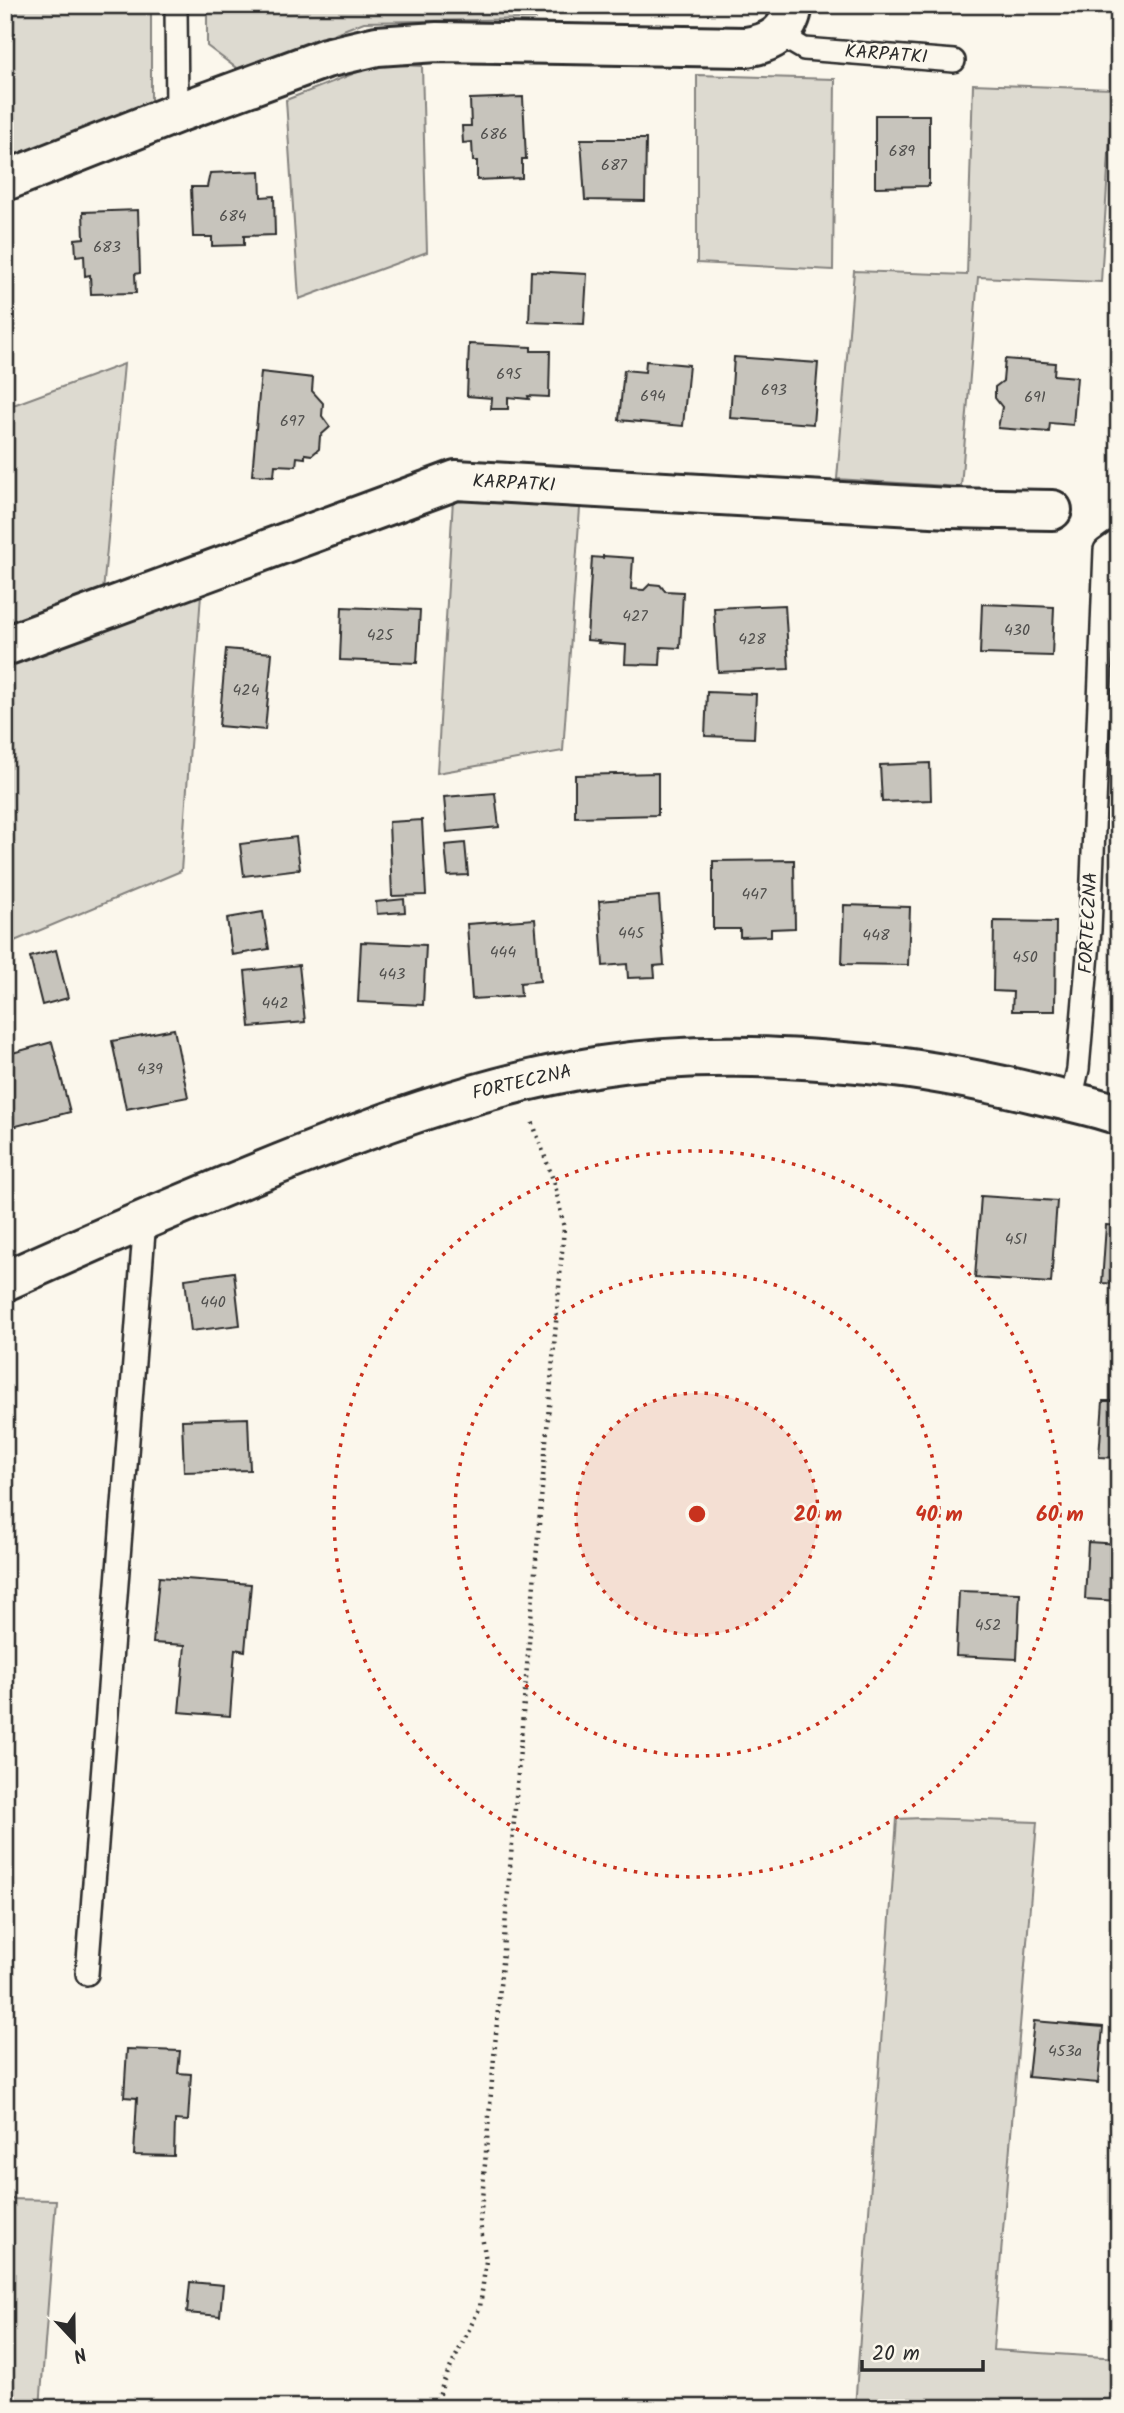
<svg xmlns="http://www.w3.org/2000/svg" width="1124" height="2413" viewBox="0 0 1124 2413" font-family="Kalam,sans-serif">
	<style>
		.green { fill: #dddad0; stroke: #84827e; stroke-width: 2 }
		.building { fill: #c7c4bc; stroke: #2b2b2b; stroke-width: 2 }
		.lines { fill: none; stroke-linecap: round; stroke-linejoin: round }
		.service-casing { stroke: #2b2b2b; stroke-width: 26 }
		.minor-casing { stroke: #2b2b2b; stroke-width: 44 }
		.path { stroke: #2b2b2b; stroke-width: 4.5; stroke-dasharray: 2 5; stroke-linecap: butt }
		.service { stroke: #fbf7ec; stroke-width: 21 }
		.minor { stroke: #fbf7ec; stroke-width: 38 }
		.ring { fill: none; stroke: #c8321e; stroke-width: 3.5; stroke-dasharray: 3.5 7 }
		.labels { text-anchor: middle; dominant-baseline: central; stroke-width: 5; stroke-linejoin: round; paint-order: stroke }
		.number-label { font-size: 16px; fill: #52514f }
		.street-label { font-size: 19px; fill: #2b2b2b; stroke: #fbf7ec }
		.centre { fill: #c8321e; stroke: #fbf7ec; stroke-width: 3.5 }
		.ring-label { font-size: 21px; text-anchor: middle; font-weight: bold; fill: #c8321e; stroke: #fbf7ec; stroke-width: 5; stroke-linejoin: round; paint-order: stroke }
	</style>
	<rect width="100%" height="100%" fill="#fbf7ec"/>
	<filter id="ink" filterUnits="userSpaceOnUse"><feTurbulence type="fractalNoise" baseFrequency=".0143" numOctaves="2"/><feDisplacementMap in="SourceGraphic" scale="14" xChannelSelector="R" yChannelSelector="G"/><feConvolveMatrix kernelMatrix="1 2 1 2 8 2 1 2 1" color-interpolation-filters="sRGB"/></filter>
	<g filter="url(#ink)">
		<g class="green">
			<path d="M5,5h146v98l-146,57z"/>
			<path d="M207,5h333l-5,14 -171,3 -125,48 -32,-24z"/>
			<path d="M1113,5h6v85h-6l-12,192 -123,-5 -17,210 -124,-8 17,-208 113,4 6,-191 139,5z"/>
			<path d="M378,64l44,2 5,186 -128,47 -13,-199z"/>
			<path d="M697,75l138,4 -2,191 -136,-7z"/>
			<path d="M124,364l-21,228 -98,36v-220z"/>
			<path d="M453,499l127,9 -17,243 -126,22z"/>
			<path d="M201,594l-20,277 -176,74v-278z"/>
			<path d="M922,1818l115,4 -44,528 126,8v50h-264l42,-589z"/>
			<path d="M5,2199l51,1 -16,208h-35z"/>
		</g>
		<g class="building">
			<path d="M523,97l3,62h-4v19l-45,2v-19h-4l-1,-19 -9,1 -1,-17h9l-1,-27z"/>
			<path d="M875,115h54v71l-54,1z"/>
			<path d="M581,139h65l-1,62 -60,-1z"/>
			<path d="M260,171l1,26 13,-1 1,39 -31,1v9l-32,1v-9h-19l-2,-50h16l3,-14z"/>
			<path d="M138,210l2,63 -5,1 1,19 -45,1 -1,-19 -5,1 -1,-21 -8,1 -1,-17 9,-1 -1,-26z"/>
			<path d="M531,271l56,3 -3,50 -55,-2z"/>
			<path d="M469,344l62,3v4h19l-1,46 -21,-1 1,3 -21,-2v12h-17l1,-11 -25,-2z"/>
			<path d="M734,357l84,6 -5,61 -83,-6z"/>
			<path d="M1005,359l50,4 -1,12 23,2 -4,48 -23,-2 -1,9 -51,-4 4,-21 -7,-9v-11l8,-6z"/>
			<path d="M646,361l43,4 -6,61 -64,-6 5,-50 21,2z"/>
			<path d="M261,372l52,6 -1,13 11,12 -1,13 8,11 -10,9 -1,13 -7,6 -7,-1v4l-8,-1 -1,9 -21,-1 -1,11 -22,-1z"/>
			<path d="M603,556l30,2 -2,31 13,1 6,-6 10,1 5,6 18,1 -3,56 -19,-1 -1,18 -35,-1 1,-19 -28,-2 1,-2 -12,-1 5,-83 11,1z"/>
			<path d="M982,604l72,3 -2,49 -72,-2z"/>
			<path d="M785,605l4,64 -71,3 -4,-64z"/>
			<path d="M342,607l78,3 -3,53 -77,-3z"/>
			<path d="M226,649l46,4 -7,77 -46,-4z"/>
			<path d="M707,692l49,2 -2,44 -49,-2z"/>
			<path d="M930,763l1,37 -49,2 -2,-37z"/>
			<path d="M658,773v42l-83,2v-42z"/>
			<path d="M495,793l4,34 -52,5 -3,-35z"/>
			<path d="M422,820l4,75 -34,1 -3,-74z"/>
			<path d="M296,837l4,32 -56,7 -4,-32z"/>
			<path d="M465,843l3,32 -20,1 -3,-31z"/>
			<path d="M794,860l1,68 -24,1v7l-31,1v-8h-27v-68z"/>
			<path d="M659,896l5,69 -10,1 1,11 -27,1 -1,-14 -24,2 -4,-65z"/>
			<path d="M404,899l1,13 -28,2 -1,-12z"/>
			<path d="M844,905l66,2 -2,58 -66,-1z"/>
			<path d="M263,912l6,37 -37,6 -5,-37z"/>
			<path d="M535,919l5,62 -20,2 1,13 -49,3 -5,-75z"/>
			<path d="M994,921l62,1 -1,89h-43l1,-19 -20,-1z"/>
			<path d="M361,942l65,3 -3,60 -65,-3z"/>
			<path d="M56,950l12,48 -26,7 -12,-48z"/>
			<path d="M299,965l6,57 -55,5 -5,-56z"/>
			<path d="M174,1029l14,68 -62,12 -14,-68z"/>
			<path d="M52,1042l18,70 -65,17v-74z"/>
			<path d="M981,1196l76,5 -6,82 -76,-5z"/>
			<path d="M1106,1225l13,1v58l-17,-1z"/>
			<path d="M234,1272l6,53 -49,6 -6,-52z"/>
			<path d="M1103,1401h16v57l-20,-1z"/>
			<path d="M248,1418l2,52 -66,2 -2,-52z"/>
			<path d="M1088,1542l31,2v57l-34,-2z"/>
			<path d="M159,1577l92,7 -6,67 -10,-2 -5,67 -51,-4 6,-67 -32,-2z"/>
			<path d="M959,1591l61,2 -3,66 -61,-3z"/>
			<path d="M1034,2021l69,6 -5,56 -70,-6z"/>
			<path d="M127,2049l53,2 -2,22 13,1 -3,47 -13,-1 -1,36 -40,-1 3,-57 -13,-1z"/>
			<path d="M190,2282l33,3 -3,31 -33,-3z"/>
		</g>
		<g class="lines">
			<defs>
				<g id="service">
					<path d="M176,5l1,108"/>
					<path d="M780,35l24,14 150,12"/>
					<path d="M1071,1101l7,-32 12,-139 15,-380 14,-10"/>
					<path d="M87,1974l58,-755"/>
				</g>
				<g id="minor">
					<path d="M5,181l172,-68 149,-55 51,-12 60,-4 309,5c26,-4 43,-14 47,-42"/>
					<path d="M5,646l451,-166 493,28 103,2"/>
					<path d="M5,1281c82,-37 164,-72 247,-106 113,-46 227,-90 349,-109 89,-14 178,-10 267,-2 57,5 111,16 166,29 29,7 57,12 85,22"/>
				</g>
			</defs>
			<use href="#service" class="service-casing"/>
			<use href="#minor" class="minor-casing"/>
			<path class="path" d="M436,2408l7,-25 37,-76 6,-46 -6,-38 84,-995 -9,-43 -23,-64"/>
			<use href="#service" class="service"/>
			<use href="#minor" class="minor"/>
		</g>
	</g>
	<circle cx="697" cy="1514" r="121" fill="#c8321e" fill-opacity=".12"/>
	<g class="ring">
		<circle cx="697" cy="1514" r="121"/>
		<circle cx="697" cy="1514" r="242"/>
		<circle cx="697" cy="1514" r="363"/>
	</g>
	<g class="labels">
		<g class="number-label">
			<text x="494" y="134">686</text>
			<text x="902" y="151">689</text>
			<text x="614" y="165">687</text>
			<text x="233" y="216">684</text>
			<text x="107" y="247">683</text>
			<text x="509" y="374">695</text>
			<text x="774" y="390">693</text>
			<text x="653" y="396">694</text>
			<text x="1035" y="397">691</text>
			<text x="292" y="421">697</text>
			<text x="635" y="616">427</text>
			<text x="1017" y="630">430</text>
			<text x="380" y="635">425</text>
			<text x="752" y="639">428</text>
			<text x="246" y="690">424</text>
			<text x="754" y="894">447</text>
			<text x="631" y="933">445</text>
			<text x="876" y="935">448</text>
			<text x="503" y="952">444</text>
			<text x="1025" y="957">450</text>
			<text x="392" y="974">443</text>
			<text x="275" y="1003">442</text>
			<text x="150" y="1069">439</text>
			<text x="1016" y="1239">451</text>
			<text x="213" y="1302">440</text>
			<text x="988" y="1625">452</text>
			<text x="1065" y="2051">453a</text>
		</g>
		<g class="street-label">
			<text transform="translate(886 55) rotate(4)">KARPATKI</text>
			<text transform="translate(514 484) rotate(3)">KARPATKI</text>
			<text transform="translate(1089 923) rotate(-87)">FORTECZNA</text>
			<text transform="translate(522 1083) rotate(-13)">FORTECZNA</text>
		</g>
	</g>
	<circle cx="697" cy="1514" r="10" class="centre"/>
	<g class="ring-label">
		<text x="818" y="1521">20 m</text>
		<text x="939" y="1521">40 m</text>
		<text x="1060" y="1521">60 m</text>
	</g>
	<rect width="1124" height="2413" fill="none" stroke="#fbf7ec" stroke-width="28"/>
	<rect x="14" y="14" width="1096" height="2385" fill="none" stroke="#2b2b2b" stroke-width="2.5" filter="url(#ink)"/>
	<g transform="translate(74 2340) rotate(158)" stroke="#fbf7ec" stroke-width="5" paint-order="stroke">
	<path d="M0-5L12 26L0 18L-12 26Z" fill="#2b2b2b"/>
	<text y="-10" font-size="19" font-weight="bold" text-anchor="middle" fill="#2b2b2b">N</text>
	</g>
	<path d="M862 2360v10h121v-10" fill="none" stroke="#2b2b2b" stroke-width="3.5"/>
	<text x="872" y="2360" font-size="21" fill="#2b2b2b" stroke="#fbf7ec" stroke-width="5" paint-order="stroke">20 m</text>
</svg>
